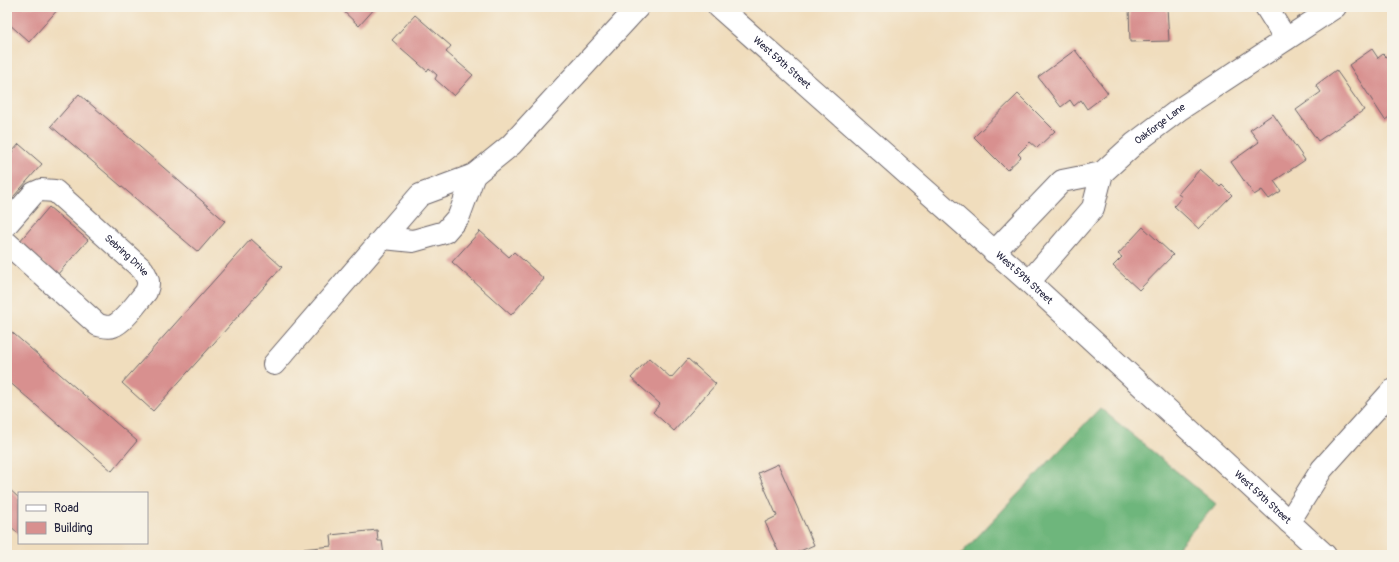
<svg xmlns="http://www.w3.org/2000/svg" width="1399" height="562" viewBox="0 0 1399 562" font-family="Pangolin,sans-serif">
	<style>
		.forest { fill: #6eb67b; stroke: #486c5b }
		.building { fill: #d8908f }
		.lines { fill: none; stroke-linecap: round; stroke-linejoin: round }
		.minor-casing { stroke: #6a6368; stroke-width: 24 }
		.minor { stroke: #fff; stroke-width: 22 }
		.labels { text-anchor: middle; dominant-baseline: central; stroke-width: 3; stroke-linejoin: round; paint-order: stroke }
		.street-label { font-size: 10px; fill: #22223b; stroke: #f7f3e8 }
	</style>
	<rect width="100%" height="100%" fill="#f7f3e8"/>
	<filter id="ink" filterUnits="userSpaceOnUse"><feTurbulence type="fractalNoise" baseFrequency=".025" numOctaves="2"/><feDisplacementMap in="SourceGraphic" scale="8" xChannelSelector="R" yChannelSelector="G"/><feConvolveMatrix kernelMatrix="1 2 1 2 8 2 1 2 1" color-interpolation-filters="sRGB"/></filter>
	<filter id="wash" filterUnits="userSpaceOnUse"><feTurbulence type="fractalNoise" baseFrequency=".012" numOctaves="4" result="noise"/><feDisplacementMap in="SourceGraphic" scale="16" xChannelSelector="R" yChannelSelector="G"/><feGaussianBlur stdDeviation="0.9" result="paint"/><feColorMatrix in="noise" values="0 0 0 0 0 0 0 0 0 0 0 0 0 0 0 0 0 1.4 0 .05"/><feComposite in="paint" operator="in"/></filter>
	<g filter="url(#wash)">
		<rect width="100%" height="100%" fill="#f0ddbd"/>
		<path class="forest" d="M1100,408l116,96 -45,51h-211z"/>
		<g id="blocks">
			<g class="building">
				<path d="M7,7h53l-31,35 -22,-20z"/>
				<path d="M339,7h37l-17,19z"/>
				<path d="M1129,7h38l2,34 -39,1z"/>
				<path d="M415,15l36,31 -5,6 27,23 -19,21 -19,-17 2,-4 -8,-7 -2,3 -35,-31z"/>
				<path d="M1372,49l6,9 5,-4 3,3 6,-4v62l-7,5 -36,-55z"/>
				<path d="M1075,50l33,43 -21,16 -6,-9 -7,6 -4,-6 -9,7 -23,-30z"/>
				<path d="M1336,70l28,40 -46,31 -22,-31 25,-18 -5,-7z"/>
				<path d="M79,94l146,127 -27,31 -147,-126z"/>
				<path d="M1018,94l37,37 -18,17 -7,-6 -12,12 3,3 -14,13 -33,-33z"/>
				<path d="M1273,114l32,46 -31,21 7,10 -12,8 -7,-9 -8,5 -23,-33 28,-20 -9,-12z"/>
				<path d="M19,144l23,20 -35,40v-46z"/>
				<path d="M1200,169l20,18 2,-2 10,10 -33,34 -25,-23 8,-9 -4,-3z"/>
				<path d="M49,207l39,33 -31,35 -38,-33z"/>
				<path d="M1143,227l30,28 -34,35 -26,-24 9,-9 -4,-3z"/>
				<path d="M480,231l29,26 5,-5 30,27 -33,36 -59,-53z"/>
				<path d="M251,239l31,28 -129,144 -31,-28z"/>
				<path d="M7,328l130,113 -25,30 -105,-91z"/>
				<path d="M649,358l22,20 17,-19 28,25 -42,47 -21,-19 7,-8 -29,-26z"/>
				<path d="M778,464l36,81 -23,10h-11l-15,-33 12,-6 -19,-43z"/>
				<path d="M7,487l12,11v36l-12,-11z"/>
				<path d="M377,530l1,11h4l2,14h-103v-4l51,-5 -1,-11z"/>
			</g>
		</g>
	</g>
	<g filter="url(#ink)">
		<use href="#blocks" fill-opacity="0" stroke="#6a6368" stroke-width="1"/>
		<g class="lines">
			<defs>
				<g id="minor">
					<path id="s1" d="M719,7l310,275 296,273"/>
					<path d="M1266,7l20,32"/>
					<path id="s2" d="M7,224l27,-31 7,-3 14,1 88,79c5,9 7,12 3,22 -8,9 -22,30 -33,34 -5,2 -10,0 -15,-1l-91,-82"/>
					<path d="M384,238l29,3 32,-9 14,-16 15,-41"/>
					<path d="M994,252l68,-71 40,-8"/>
					<path id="s3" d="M1029,282l64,-74 9,-35 33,-30 45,-34 155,-102"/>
					<path d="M274,364l146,-169 54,-20 37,-30 127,-138"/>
					<path d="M1289,522l33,-53 70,-78"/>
				</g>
			</defs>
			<use href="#minor" class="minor-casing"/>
			<use href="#minor" class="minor"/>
		</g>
	</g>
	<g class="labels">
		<g class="street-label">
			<text stroke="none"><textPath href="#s1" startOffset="84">West 59th Street</textPath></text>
			<text stroke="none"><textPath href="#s3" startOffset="210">Oakforge Lane</textPath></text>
			<text stroke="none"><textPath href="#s2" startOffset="159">Sebring Drive</textPath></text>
			<text stroke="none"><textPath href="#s1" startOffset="408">West 59th Street</textPath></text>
			<text stroke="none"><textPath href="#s1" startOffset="732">West 59th Street</textPath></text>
		</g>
	</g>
	<rect width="1399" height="562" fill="none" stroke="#f7f3e8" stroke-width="24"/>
	<rect x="18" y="492" width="130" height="52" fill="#f7f3e8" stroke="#a29fa3"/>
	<rect x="26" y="505" width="20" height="6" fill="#ffffff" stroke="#a29fa3"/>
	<text x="54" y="512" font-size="12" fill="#22223b">Road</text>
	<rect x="26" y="522" width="20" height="12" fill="#d8908f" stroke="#a29fa3"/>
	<text x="54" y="532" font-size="12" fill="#22223b">Building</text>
</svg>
